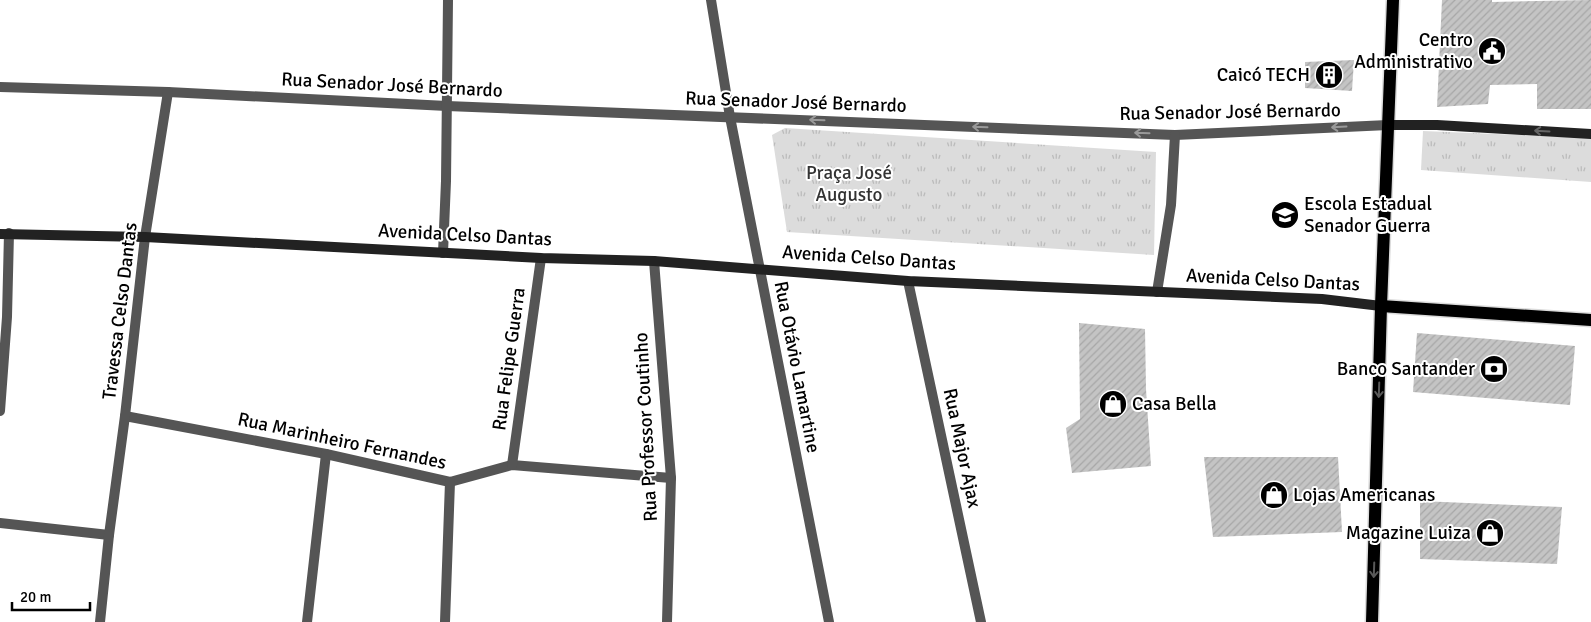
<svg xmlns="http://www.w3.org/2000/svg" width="1591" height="622" viewBox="0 0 1591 622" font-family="Signika,sans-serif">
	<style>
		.grass { fill: url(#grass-tufts) }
		.building { fill: url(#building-hatch) }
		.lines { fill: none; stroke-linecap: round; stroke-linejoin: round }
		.primary-casing { stroke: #dbdbdb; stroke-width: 15 }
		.minor { stroke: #555; stroke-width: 10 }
		.secondary { stroke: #222; stroke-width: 10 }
		.primary { stroke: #000; stroke-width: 12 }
		.oneway { stroke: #999 }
		.oneway2 { stroke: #646464 }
		.oneway3 { stroke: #595959 }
		.labels { text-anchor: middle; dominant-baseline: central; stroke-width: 4; stroke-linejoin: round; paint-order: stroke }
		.poi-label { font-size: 19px; fill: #000; stroke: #fff; text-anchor: end }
		.street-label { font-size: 19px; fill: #000; stroke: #fff }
		.park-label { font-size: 19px; fill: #333; stroke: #fff }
	</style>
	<defs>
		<pattern id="grass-tufts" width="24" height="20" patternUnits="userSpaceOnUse" patternTransform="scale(1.25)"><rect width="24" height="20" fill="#dcdcdc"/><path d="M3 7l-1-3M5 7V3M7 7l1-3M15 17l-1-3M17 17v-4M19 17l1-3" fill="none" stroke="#bbb"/></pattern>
		<pattern id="building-hatch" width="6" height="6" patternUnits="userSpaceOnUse" patternTransform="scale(1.25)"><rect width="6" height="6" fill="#c4c4c4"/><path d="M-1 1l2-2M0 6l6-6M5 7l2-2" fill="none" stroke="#a7a7a7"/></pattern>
	</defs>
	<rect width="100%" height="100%" fill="#fff"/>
	<g class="grass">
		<path d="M785,128l371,24 -2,103 -367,-23 -15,-97z"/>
		<path d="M1423,131l168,7v44l-170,-12z"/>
	</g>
	<g class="building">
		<path d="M1442,0h50v2l99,-2v109h-54v-25l-47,1 -2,19 -51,3z"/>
		<path d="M1354,60l-2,31 -47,-3v-26z"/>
		<path d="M1079,323l66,6 1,60 5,77 -79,7 -6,-45 14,-9z"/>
		<path d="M1417,333l158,13 -5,59 -157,-13z"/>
		<path d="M1204,457h134l4,75 -129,5z"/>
		<path d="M1420,501l142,6 -5,57 -137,-5z"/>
	</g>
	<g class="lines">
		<defs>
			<g id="primary">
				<path d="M1381,306l210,14"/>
				<path d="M1372,622l9,-316 12,-306"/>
			</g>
		</defs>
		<use href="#primary" class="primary-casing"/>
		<g class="minor">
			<path d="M711,0l19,117 99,505"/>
			<path d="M0,87l168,5 279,14 728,29 213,-10"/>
			<path d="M443,253l3,-72 2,-181"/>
			<path d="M654,261l17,217 -4,144"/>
			<path d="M908,281l73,341"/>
			<path d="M1157,292l14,-87 4,-70"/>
			<path d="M0,411l7,-94 2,-84"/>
			<path d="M125,416l201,38 124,28 62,-17 159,13"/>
			<path d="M512,465l29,-207"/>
			<path d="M0,523l109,12"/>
			<path d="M100,622l9,-87 16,-119 20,-179 23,-145"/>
			<path d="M307,622l19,-168"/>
			<path d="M445,622l5,-140"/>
		</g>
		<g class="secondary">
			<path d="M1388,125h49l154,9"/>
			<path d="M0,234l145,3 396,21 113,3 254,20 414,18 59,7"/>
		</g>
		<use href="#primary" class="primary"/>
	</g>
	<defs><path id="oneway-shaft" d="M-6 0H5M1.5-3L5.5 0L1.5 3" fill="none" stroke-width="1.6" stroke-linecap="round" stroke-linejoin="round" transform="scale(1.25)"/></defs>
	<g class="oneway">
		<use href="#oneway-shaft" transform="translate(817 120) rotate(-178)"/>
		<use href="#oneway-shaft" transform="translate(980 127) rotate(-178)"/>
		<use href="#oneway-shaft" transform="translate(1339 127) rotate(177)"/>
		<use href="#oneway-shaft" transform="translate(1142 133) rotate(-178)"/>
	</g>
	<use class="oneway2" href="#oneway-shaft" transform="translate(1542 131) rotate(-177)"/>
	<g class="oneway3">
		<use href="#oneway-shaft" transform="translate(1379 390) rotate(92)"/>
		<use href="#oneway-shaft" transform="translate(1374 570) rotate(92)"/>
	</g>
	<defs>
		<symbol id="civic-disc" viewBox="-11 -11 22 22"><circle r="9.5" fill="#000" stroke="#fff"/><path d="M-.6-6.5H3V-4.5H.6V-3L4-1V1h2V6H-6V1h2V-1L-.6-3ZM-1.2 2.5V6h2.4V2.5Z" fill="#fff"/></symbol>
		<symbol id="building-disc" viewBox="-11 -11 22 22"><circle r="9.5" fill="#000" stroke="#fff"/><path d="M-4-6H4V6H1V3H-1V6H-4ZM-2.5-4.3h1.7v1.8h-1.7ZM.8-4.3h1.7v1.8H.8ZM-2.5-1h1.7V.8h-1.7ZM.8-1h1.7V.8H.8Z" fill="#fff"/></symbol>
		<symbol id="school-disc" viewBox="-11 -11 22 22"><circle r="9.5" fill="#000" stroke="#fff"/><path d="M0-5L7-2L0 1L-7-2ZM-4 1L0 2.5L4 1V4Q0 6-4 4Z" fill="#fff"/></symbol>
		<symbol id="bank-disc" viewBox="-11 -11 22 22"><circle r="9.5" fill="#000" stroke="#fff"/><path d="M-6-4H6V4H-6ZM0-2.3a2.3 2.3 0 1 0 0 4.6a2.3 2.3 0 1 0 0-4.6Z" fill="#fff"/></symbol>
		<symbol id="shop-disc" viewBox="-11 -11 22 22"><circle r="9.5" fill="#000" stroke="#fff"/><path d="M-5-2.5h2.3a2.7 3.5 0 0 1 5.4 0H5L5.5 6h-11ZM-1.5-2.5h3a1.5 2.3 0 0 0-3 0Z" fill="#fff"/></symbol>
	</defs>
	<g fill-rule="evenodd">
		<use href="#civic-disc" x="1476" y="35" width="32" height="32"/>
		<use href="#building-disc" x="1313" y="59" width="32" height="32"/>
		<use href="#school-disc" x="1269" y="199" width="32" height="32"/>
		<use href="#bank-disc" x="1478" y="353" width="32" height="32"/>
		<use href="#shop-disc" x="1097" y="388" width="32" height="32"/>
		<use href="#shop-disc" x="1258" y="479" width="32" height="32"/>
		<use href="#shop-disc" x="1474" y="517" width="32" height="32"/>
	</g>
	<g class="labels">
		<g class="poi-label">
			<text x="1473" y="40">Centro<tspan x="1473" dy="22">Administrativo</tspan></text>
			<text x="1310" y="75">Caicó TECH</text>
			<text x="1304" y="204" text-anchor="start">Escola Estadual<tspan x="1304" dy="22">Senador Guerra</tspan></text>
			<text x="1475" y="369">Banco Santander</text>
			<text x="1132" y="404" text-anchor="start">Casa Bella</text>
			<text x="1293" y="495" text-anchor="start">Lojas Americanas</text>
			<text x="1471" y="533">Magazine Luiza</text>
		</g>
		<g class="street-label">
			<text transform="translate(392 85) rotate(3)">Rua Senador José Bernardo</text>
			<text transform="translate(796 102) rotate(2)">Rua Senador José Bernardo</text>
			<text transform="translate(1230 112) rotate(-1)">Rua Senador José Bernardo</text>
			<text transform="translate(465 235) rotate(3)">Avenida Celso Dantas</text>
			<text transform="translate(869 258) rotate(4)">Avenida Celso Dantas</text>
			<text transform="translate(1273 280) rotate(3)">Avenida Celso Dantas</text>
			<text transform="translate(120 311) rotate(-83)">Travessa Celso Dantas</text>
			<text transform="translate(509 359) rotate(-82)">Rua Felipe Guerra</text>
			<text transform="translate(797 367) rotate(79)">Rua Otávio Lamartine</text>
			<text transform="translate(646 427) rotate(-93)">Rua Professor Coutinho</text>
			<text transform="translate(342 441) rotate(12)">Rua Marinheiro Fernandes</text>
			<text transform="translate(962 448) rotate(78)">Rua Major Ajax</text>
		</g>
		<g class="park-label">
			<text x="849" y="173">Praça José<tspan x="849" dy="22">Augusto</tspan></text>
		</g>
	</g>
	<path d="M12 602v8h78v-8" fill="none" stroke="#000000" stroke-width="2.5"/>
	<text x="20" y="602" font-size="15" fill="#000000" stroke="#ffffff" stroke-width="4" paint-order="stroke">20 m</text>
</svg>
